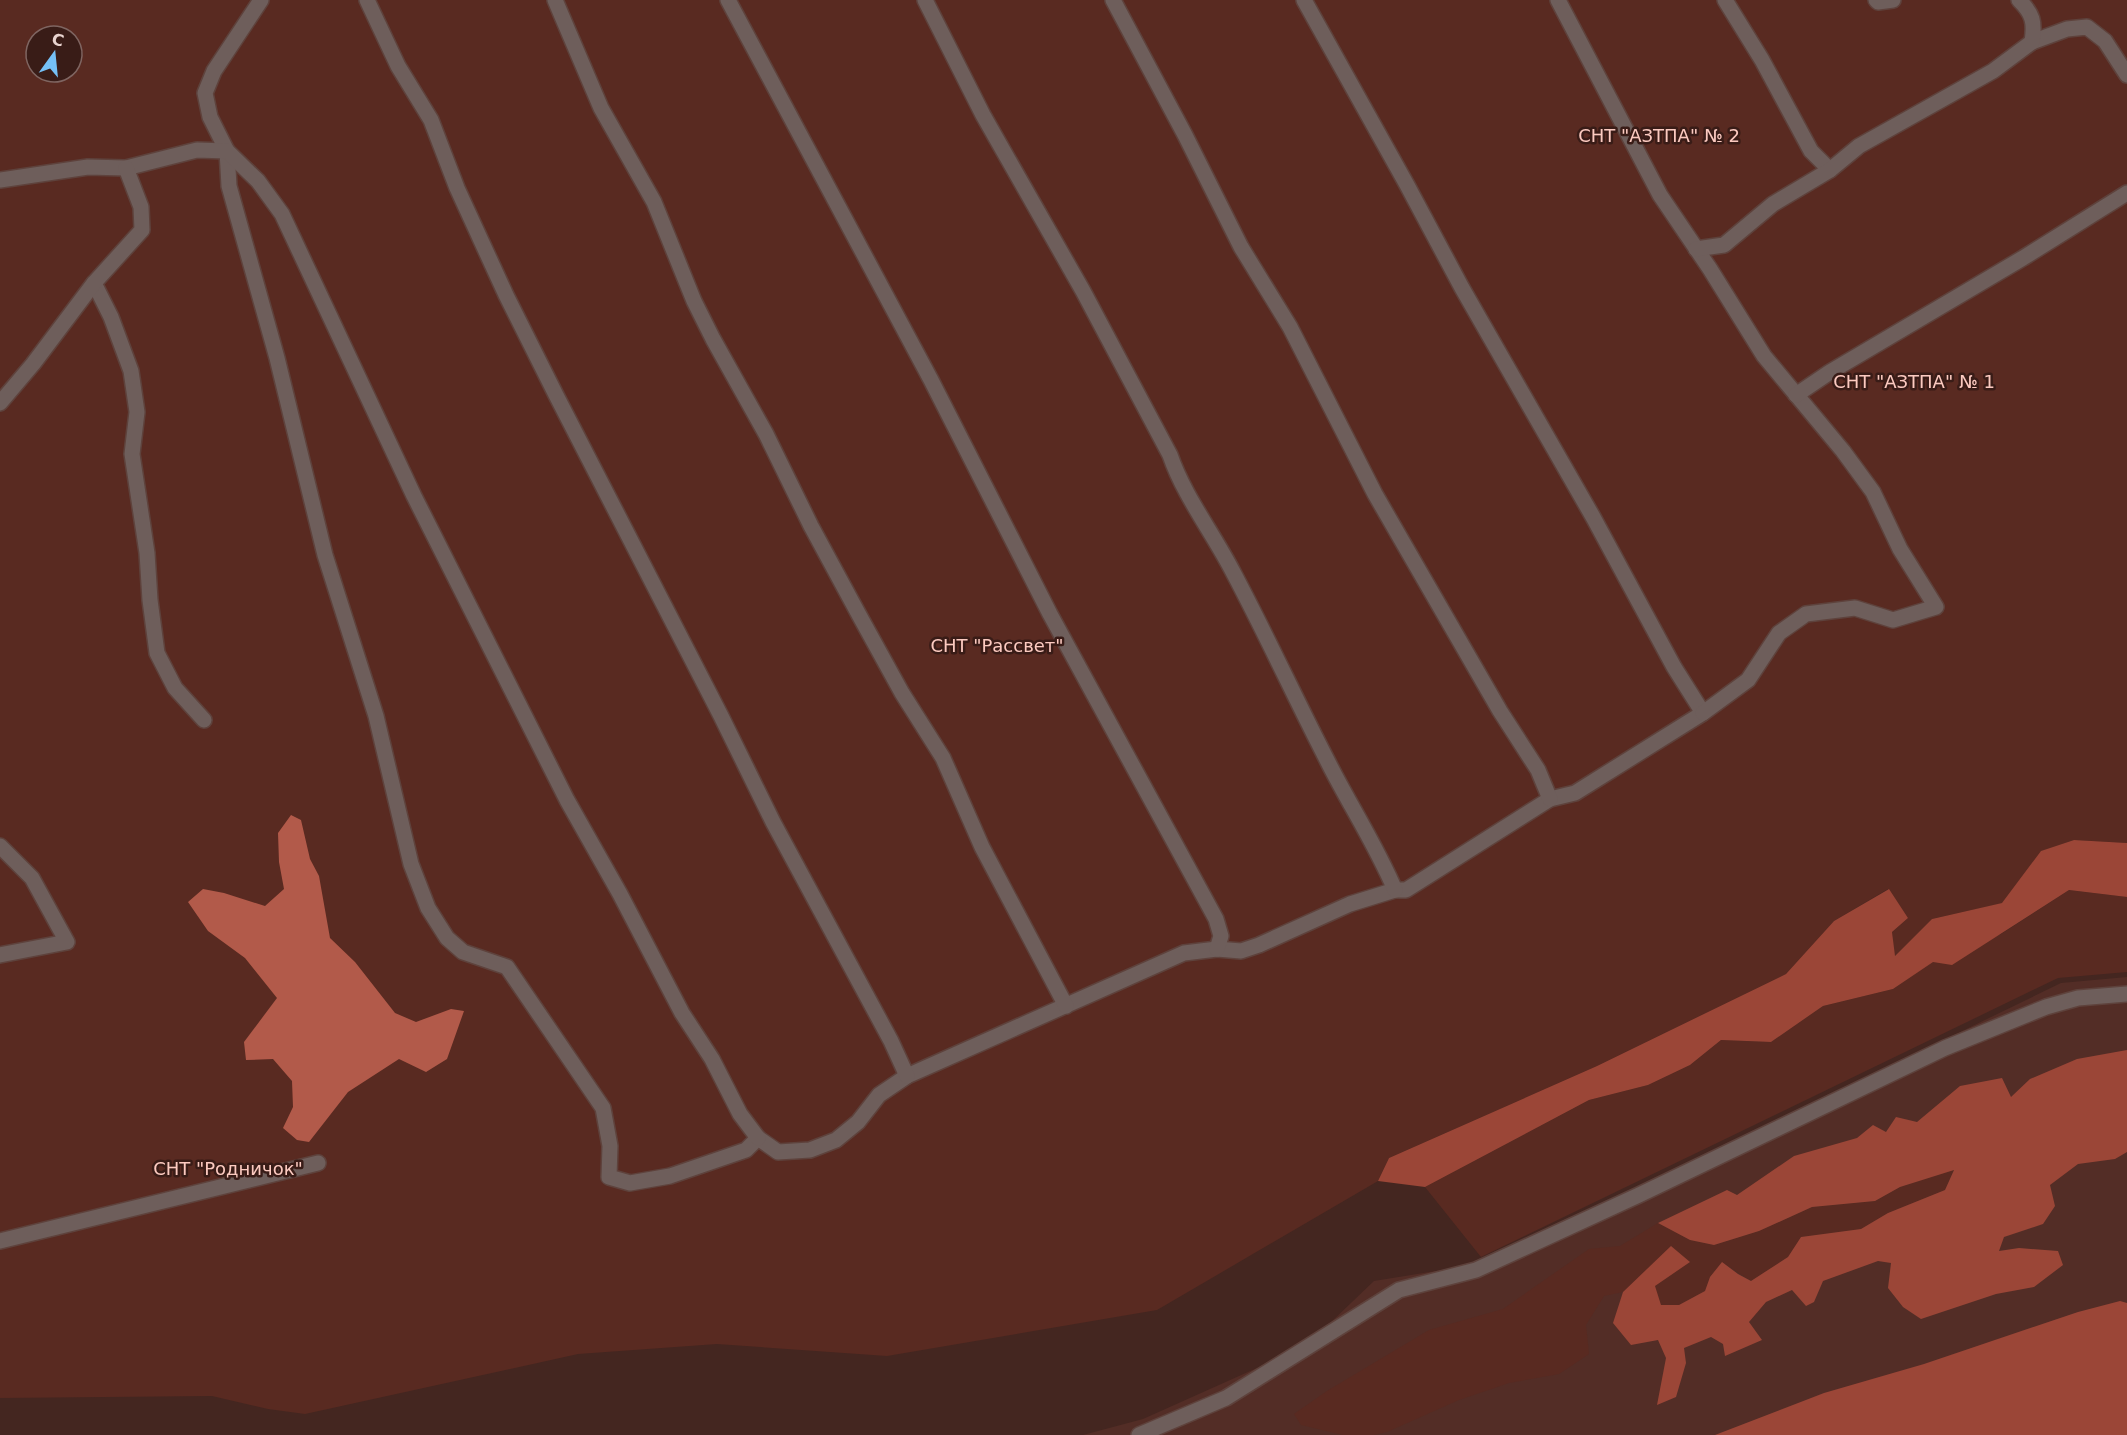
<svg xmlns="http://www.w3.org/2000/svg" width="2127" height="1435" viewBox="0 0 2127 1435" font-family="'DejaVu Sans',sans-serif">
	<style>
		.built { fill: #532d26 }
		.green { fill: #592a21; fill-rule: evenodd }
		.forest { fill: #9b4637 }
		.water { fill: #b25a4a }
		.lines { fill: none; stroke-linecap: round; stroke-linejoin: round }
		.minor-casing { stroke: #5e423c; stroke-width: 18 }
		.minor { stroke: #6e5e5b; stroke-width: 15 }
		.labels { text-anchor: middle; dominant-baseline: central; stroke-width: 5; stroke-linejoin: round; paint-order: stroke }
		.park-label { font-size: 18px; fill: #fccac0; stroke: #391c17 }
	</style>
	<rect width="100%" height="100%" fill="#442620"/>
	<path class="built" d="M2127,977v458h-1044l60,-16 163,-73 68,-65 111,-18 576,-280z"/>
	<g class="green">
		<path d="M0,0h2127v843l-53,-3 -32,11 -39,52 -71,16 -38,38 -2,-25 16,-14 -20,-29 -54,32 -48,53 -189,92 -208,92 -11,23 -221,129 -270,46 -170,-12 -139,10 -273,60 -37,-5 -56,-13 -212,2zM36,36h36v36h-36z"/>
		<path d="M2069,890l58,7v75l-69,6 -577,279 -56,-70 164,-87 59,-15 42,-20 31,-25 50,2 52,-36 70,-17 40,-28 68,-27z"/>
		<path d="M1954,1169l-9,21 -57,23 -27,16 -60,8 -13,20 -37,24 -29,-19 -12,15 -5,14 -26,14h-18l-7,-19 -16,-8 -15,14 -19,4 -18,29 3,29 -30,20 -50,9 -50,17 -72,32 -13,3h-31l-42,-10 -7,-11 33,-23 102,-61 74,-21 86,-60 31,-3 38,-23 32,17 24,5 45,-14 53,-24 63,-6 25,-14z"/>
	</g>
	<g class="forest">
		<path d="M2074,840l53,3v54l-58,-7 -117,75 -19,-3 -40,27 -70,17 -52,36 -50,-2 -31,25 -42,20 -59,15 -164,87 -47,-6 11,-23 208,-92 189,-92 48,-53 55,-32 19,29 -16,14 3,24 37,-37 70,-16 39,-52z"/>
		<path d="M2127,1050v102l-12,7 -37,5 -28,21 5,21 -12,18 -39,13 -5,14 20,-3 39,3 5,14 -29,22 -38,7 -75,25 -18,-12 -15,-19 3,-25 -13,-2 -55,20 -9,21 -8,4 -14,-16 -26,12 -17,20 13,18 -37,16 -2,-12 -12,-7 -27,11 2,15 -10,34 -19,8 9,-47 -8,-18 -27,5 -18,-22 10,-31 48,-46 19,16 -35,24 6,19h18l26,-14 5,-14 12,-15 16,12 13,7 37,-24 13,-20 60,-8 27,-16 57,-23 9,-20 -54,17 -25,14 -63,6 -53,24 -45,14 -24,-5 -32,-17 69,-33 10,5 57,-39 63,-18 16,-13 13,7 10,-15 21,5 43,-36 42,-8 9,19 19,-18 47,-20z"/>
		<path d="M2120,1301l7,2v132h-412l109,-42 100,-29 154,-52z"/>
	</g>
	<path class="water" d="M291,815l10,5 9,39 9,17 11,62 25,24 40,51 21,9 35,-13 13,2 -17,48 -21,13 -27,-13 -51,33 -39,50 -12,-2 -14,-12 10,-21 -1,-26 -19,-22 -27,1 -2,-18 33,-44 -32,-40 -37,-27 -20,-29 15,-13 21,4 41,13 19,-17 -5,-27 -1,-29z"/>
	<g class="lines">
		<defs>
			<g id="minor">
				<path d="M261,0l-47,71 -9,22 5,24 17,34 2,35 48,172 48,197 51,161 35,148 17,44 19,30 16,14 44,15 96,141 7,38 -1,31 21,6 40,-7 76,-26 12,-12 20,14 32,-2 26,-10 22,-18 21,-27 28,-19 277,-123 33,-4 24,2 18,-6 91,-41 45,-14h11l144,-91 25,-6 128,-80 -29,-46 -81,-150 -131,-229 -55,-103 -103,-185"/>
				<path d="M367,0l31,66 33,54 26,68 49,107 50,100 165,321 52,106 118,219 16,35"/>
				<path d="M555,0l46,108 53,94 40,99 19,38 53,95 45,92 47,87 44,80 41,65 39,89 84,159"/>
				<path d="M728,0l203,380 119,234 166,305 5,17 -4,13"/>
				<path d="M925,0l58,115 100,176 87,164c14,41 43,78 63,117 33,62 62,126 94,188 22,44 49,85 68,130"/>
				<path d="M1113,0l72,135 56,112 49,80 85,167 125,217 38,59 12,29"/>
				<path d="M1558,0l102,195 50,74 54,87 79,95 30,41 27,57 36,58 -43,13 -38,-12 -49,6 -27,19 -31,47 -45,33"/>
				<path d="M1725,0l37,60 49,91 19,19"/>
				<path d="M1876,0l2,2 15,-2"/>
				<path d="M2032,42l35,-13 20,-2 18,14 22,34"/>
				<path d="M0,180l88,-13 38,1 71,-18 30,1 31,30 24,33 132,282 153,304 53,94 62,119 30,46 28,55 18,24"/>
				<path d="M1696,249l28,-4 49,-41 57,-34 29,-24 134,-75 39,-29c3,-20 1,-28 -13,-42"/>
				<path d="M94,283l17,34 20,54 6,41 -5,42 15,99 3,47 7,53 18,35 29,32"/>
				<path d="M1796,395l34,-23 193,-114 104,-65"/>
				<path d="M0,403l33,-39 61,-81 48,-53 -1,-23 -15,-39"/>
				<path d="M0,846l32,32 35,64 -67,13"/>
				<path d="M0,1241l318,-78"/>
				<path d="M1139,1435l87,-37 173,-108 77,-20 163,-75 306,-147 101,-41 32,-9 49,-4"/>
			</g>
		</defs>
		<use href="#minor" class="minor-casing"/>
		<use href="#minor" class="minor"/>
	</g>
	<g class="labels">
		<g class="park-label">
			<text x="1659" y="135">СНТ "АЗТПА" № 2</text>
			<text x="1914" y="381">СНТ "АЗТПА" № 1</text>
			<text x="997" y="645">СНТ "Рассвет"</text>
			<text x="228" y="1168">СНТ "Родничок"</text>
		</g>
	</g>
	<g transform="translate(54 54) rotate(15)"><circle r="28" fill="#391c17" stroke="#7f6561" stroke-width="1.5"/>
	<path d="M0-4.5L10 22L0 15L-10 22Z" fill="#75c0f6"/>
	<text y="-9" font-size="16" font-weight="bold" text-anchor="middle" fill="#e8d3cf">С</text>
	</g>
</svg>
